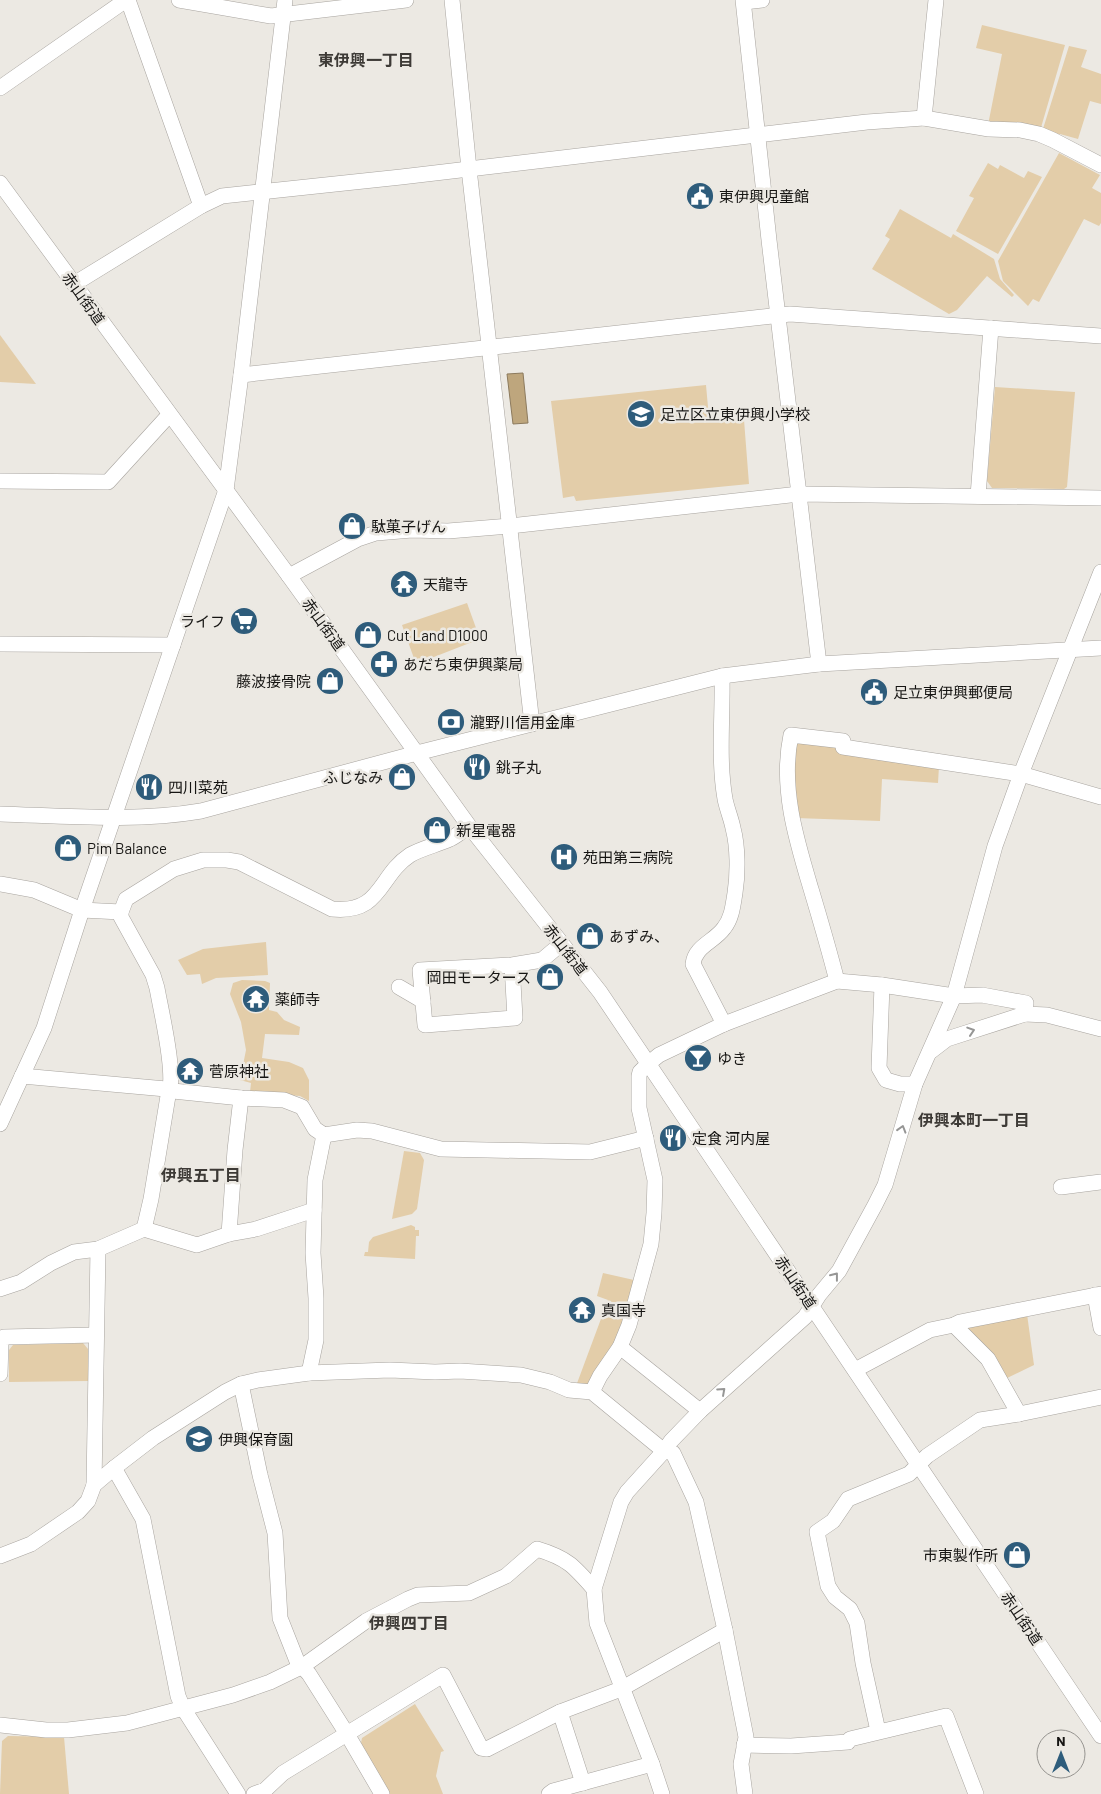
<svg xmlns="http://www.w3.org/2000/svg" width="1101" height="1794" viewBox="0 0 1101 1794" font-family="Barlow,'Noto Sans JP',sans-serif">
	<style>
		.green { fill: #e3cda9 }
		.water { fill: #bea67d; stroke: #8c7a5d }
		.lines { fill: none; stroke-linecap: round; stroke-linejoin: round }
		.minor-casing { stroke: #a8a49f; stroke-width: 16 }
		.minor { stroke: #fff; stroke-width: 15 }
		.oneway { stroke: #969695 }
		.labels { text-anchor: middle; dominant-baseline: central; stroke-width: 5; stroke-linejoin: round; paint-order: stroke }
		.poi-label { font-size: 15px; fill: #161513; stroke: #ece9e3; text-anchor: start }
		.street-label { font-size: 15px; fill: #161513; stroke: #ece9e3 }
		.neighbourhood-label { font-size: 16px; font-weight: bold; fill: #3d3a36; stroke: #ece9e3 }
	</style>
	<rect width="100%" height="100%" fill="#ece9e3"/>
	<g class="green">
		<path d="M982,25l83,20 -25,86 -52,-6 14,-71 -26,-6z"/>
		<path d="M1069,46l18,4 -6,17 20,7v30l-11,-3 -12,38 -18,-5 -7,2 -11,-4z"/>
		<path d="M1059,153l41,22 -8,13 9,5v30l-2,3 -15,-7 -45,83 -6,-3 -5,7 -25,-25 -5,-20z"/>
		<path d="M988,163l10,6 2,-4 24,13 4,-7 14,6 -44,77 -42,-23 18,-33 -5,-2z"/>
		<path d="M900,209l51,29 2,-4 41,25 6,20 14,16 -2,2 -25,-21 -30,34 -8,4 -77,-45 18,-30 -5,-3z"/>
		<path d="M0,335l36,49 -36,-2z"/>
		<path d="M706,385l3,33 6,4 29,-2 5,64 -173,17 -2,-5 -11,2 -12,-97z"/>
		<path d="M995,387l80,5 -8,95 -3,2 -72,-1 -5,-7z"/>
		<path d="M467,603l13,36 -64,25 -14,-39z"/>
		<path d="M795,740l144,26 -1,17 -56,-4 -2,42 -84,-3 -5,-39z"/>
		<path d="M266,942l2,33 -52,3 -14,6 -2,-10 -13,1 -9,-15 25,-11z"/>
		<path d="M242,980l23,1 5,2 -1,27 8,2 7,8 16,7 -1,8 -34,-1 -3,24 27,4 14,6 6,12v21l-9,-5 -50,-4 1,-9 -11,-3 6,-30 -5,-28 -11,-28 3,-11z"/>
		<path d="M404,1151l16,2 4,7 -7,49 -5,5 -20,5z"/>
		<path d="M411,1225l4,2v3h4v6h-3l-1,23 -51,-3 1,-4h3l1,-10 4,-5z"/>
		<path d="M603,1273l31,7 -11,41 -8,20 -24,38v6l-15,1 32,-86 -11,-4z"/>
		<path d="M1027,1314l7,51 -29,14 -41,-52z"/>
		<path d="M83,1343l5,6v32l-79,1v-32l4,-5z"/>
		<path d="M415,1704l29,47 -3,1 -5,24 7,18h-54l-28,-51 1,-5z"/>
		<path d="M8,1736l56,1 5,57h-69l2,-53z"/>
	</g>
	<path class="water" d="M523,373l5,50 -15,1 -6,-50z"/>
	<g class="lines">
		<defs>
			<g id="minor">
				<path d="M128,0l73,206"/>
				<path d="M179,0l92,16 135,-16"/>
				<path d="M452,0l17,169 63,555"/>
				<path d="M743,0l26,240 50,424"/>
				<path d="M744,2l18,-2"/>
				<path d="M0,88l126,-88"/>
				<path d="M924,118l65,11 31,1 19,4 14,6 48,25"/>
				<path d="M0,183l289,393 180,250 131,166 501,744"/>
				<path d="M74,284l127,-78 21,-10 179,-19 466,-55 57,-4 12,-118"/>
				<path d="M241,375l549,-61 311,22"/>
				<path d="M0,481l108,1 61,-67"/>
				<path d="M978,496l13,-168"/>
				<path d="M289,576l69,-37 18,-6 36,-3 36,1 62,-5 289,-32 302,4"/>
				<path d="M0,644l173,1"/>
				<path d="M722,676c1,41 -4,82 3,123 2,10 6,19 8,29 5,19 5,45 2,65 -2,12 -3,25 -11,35 -10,14 -29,18 -31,36l31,60"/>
				<path d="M0,814c65,2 137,8 201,-3l216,-58 305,-77 97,-12 282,-16"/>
				<path d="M0,884l34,6 48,20 39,2"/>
				<path d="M512,965l3,53 -90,7 -5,-55 92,-5 30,-5 19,-16"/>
				<path d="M837,981c-8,-31 -17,-62 -26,-92 -15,-50 -31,-102 -20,-154l52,6v6l178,27 80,23"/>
				<path d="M882,985l-3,83 7,12 14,4h15"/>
				<path d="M399,987l24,14"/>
				<path d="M930,1052l17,-13 78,-25"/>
				<path d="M22,1076l144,13 7,2 68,7 43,2 18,7 13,22 9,6 33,-5 15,1 69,18 149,3 56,-14"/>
				<path d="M0,1124l44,-96 38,-118 144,-420 15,-115 44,-375"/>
				<path d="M1061,1187l40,-5"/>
				<path d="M144,1229l7,-30 17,-103c9,-19 -7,-85 -11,-108l-4,-13 -32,-58v-5l5,-13 48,-30 29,-9h24l12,2 93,47c50,5 46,-33 78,-54 12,-7 27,-10 40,-16 7,-3 13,-9 19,-13"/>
				<path d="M229,1234l6,-84 6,-52"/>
				<path d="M0,1289l21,-7 30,-19 23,-11 24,-3 46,-20 53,16 32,-11 27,-5 58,-19"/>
				<path d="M1095,1295l6,33"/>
				<path d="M954,1325l34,34 31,55 82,-17"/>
				<path d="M620,1347l80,64"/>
				<path d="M855,1370l75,-40 24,-5 6,-3 141,-28"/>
				<path d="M309,1373l7,-33v-42l-3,-45 2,-73 9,-45"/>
				<path d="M0,1374l1,-31 3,-6 92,-2"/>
				<path d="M241,1384l19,91 15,58 5,85 17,43 12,13 38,60 35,60"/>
				<path d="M592,1392l8,-16 20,-29 9,-22 22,-81 3,-31 1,-33 -16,-72v-32l1,-4 8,-8 11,-9 65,-31 113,-43 45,4 72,11 28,-1 44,8 -1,11 22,1 54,14"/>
				<path d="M114,1468l29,51 35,177 5,12 55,86"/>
				<path d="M94,1485l4,-236"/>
				<path d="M0,1556l31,-12 47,-32 10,-11 6,-16 20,-17 39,-30 72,-46 16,-8 17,-4 51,-7 81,-3 45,2 25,-1 61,4 29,7 19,8 23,2 72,59 9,2 23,49 29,128 21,107 -5,27 4,30"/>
				<path d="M560,1712l23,71"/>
				<path d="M0,1725l46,5h22l59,-7 106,-28 37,-13 33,-16 63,-45 42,-22 10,-4 51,-2 37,-17 31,-27c30,9 37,17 57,40"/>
				<path d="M878,1731l-15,-68 -6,-40 -7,-14 -15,-12 -7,-11 -11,-54 16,-11 15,-22 61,-25 18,-18 53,-36 39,-6"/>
				<path d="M744,1745l47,1 57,-4 2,-3 96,-23 30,78"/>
				<path d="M254,1794l11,-4 18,-17 160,-98 38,73 6,1 73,-37 61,-23 104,-59"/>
				<path d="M549,1794l4,-3 99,-27"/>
				<path d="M662,1794l-10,-30 -55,-141 -3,-34 27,-87 6,-10 37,-41 7,-10 29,-30 105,-94 14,-22 20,-24 36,-66 10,-20 30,-101 39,-88 41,-150 26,-72 80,-202"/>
			</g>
		</defs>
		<use href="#minor" class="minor-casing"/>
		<use href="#minor" class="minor"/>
	</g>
	<defs><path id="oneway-chevron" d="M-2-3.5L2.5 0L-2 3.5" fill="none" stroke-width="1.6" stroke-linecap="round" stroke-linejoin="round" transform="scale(1.25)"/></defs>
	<g class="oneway">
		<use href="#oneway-chevron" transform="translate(971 1031) rotate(-18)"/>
		<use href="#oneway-chevron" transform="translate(902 1129) rotate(-73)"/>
		<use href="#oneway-chevron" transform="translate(835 1276) rotate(-52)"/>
		<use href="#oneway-chevron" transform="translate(722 1391) rotate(-42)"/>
	</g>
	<defs>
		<symbol id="civic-disc" viewBox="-11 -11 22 22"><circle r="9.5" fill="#2e5c7b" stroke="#ece9e3"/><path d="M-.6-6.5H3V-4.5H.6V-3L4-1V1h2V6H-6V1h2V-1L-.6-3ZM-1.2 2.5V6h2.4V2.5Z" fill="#fff"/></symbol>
		<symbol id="school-disc" viewBox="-11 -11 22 22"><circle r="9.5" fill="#2e5c7b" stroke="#ece9e3"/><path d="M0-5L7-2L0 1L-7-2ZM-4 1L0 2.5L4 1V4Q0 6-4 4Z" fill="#fff"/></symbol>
		<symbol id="shop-disc" viewBox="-11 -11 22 22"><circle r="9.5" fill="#2e5c7b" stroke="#ece9e3"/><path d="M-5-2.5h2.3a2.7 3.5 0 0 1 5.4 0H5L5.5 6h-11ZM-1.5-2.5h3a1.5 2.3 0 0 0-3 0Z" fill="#fff"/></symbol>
		<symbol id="temple-disc" viewBox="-11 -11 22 22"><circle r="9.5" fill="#2e5c7b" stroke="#ece9e3"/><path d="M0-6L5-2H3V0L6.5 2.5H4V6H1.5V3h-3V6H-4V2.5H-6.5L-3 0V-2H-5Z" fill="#fff"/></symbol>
		<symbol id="supermarket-disc" viewBox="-11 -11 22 22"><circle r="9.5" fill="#2e5c7b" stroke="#ece9e3"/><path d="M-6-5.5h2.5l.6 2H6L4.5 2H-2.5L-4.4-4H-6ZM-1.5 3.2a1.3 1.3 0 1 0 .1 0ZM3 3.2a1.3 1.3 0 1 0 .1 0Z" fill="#fff"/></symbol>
		<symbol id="pharmacy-disc" viewBox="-11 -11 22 22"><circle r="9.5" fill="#2e5c7b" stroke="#ece9e3"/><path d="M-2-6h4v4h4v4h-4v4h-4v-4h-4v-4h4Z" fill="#fff"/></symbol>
		<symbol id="bank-disc" viewBox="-11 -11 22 22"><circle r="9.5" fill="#2e5c7b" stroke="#ece9e3"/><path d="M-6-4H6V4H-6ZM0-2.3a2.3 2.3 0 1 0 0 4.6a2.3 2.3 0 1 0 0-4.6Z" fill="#fff"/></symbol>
		<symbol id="restaurant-disc" viewBox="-11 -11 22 22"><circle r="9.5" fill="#2e5c7b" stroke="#ece9e3"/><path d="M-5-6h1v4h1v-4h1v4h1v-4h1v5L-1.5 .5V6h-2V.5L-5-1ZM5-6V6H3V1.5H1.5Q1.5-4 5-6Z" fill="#fff"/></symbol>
		<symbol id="hospital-disc" viewBox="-11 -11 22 22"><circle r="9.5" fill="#2e5c7b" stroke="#ece9e3"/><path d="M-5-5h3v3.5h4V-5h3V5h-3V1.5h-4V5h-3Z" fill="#fff"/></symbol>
		<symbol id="bar-disc" viewBox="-11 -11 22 22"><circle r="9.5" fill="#2e5c7b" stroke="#ece9e3"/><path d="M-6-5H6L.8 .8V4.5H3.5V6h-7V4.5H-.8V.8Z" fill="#fff"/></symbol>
	</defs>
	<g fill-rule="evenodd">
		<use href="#civic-disc" x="684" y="180" width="32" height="32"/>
		<use href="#school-disc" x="625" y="398" width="32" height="32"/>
		<use href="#shop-disc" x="336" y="510" width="32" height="32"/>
		<use href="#temple-disc" x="388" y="568" width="32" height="32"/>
		<use href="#supermarket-disc" x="228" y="605" width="32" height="32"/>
		<use href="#shop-disc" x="352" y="619" width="32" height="32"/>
		<use href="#pharmacy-disc" x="368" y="648" width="32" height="32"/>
		<use href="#shop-disc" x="314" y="665" width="32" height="32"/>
		<use href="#civic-disc" x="858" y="676" width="32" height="32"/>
		<use href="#bank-disc" x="435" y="706" width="32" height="32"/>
		<use href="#restaurant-disc" x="461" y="751" width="32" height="32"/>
		<use href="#shop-disc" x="386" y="761" width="32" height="32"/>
		<use href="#restaurant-disc" x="133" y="771" width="32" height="32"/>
		<use href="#shop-disc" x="421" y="814" width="32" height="32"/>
		<use href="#shop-disc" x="52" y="832" width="32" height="32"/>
		<use href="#hospital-disc" x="548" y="841" width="32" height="32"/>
		<use href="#shop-disc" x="574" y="920" width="32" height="32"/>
		<use href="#shop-disc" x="534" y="961" width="32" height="32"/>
		<use href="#temple-disc" x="240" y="983" width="32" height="32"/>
		<use href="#bar-disc" x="682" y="1042" width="32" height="32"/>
		<use href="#temple-disc" x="174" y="1055" width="32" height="32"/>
		<use href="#restaurant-disc" x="657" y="1122" width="32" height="32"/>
		<use href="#temple-disc" x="566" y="1294" width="32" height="32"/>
		<use href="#school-disc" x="183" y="1423" width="32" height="32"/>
		<use href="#shop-disc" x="1001" y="1539" width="32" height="32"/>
	</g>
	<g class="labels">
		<g class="poi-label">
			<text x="719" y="196">東伊興児童館</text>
			<text x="660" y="414">足立区立東伊興小学校</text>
			<text x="371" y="526">駄菓子げん</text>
			<text x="423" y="584">天龍寺</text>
			<text x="225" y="621" text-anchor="end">ライフ</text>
			<text x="387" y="635">Cut Land D1000</text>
			<text x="403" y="664">あだち東伊興薬局</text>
			<text x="311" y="681" text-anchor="end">藤波接骨院</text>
			<text x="893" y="692">足立東伊興郵便局</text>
			<text x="470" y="722">瀧野川信用金庫</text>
			<text x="496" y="767">銚子丸</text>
			<text x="383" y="777" text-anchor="end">ふじなみ</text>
			<text x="168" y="787">四川菜苑</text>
			<text x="456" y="830">新星電器</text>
			<text x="87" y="848">Pim Balance</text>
			<text x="583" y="857">苑田第三病院</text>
			<text x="609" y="936">あずみ、</text>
			<text x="531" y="977" text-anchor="end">岡田モータース</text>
			<text x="275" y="999">薬師寺</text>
			<text x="717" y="1058">ゆき</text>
			<text x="209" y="1071">菅原神社</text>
			<text x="692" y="1138">定食 河内屋</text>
			<text x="601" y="1310">真国寺</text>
			<text x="218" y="1439">伊興保育園</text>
			<text x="998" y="1555" text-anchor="end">市東製作所</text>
		</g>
		<g class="street-label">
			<text transform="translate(84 298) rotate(54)">赤山街道</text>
			<text transform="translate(324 624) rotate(54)">赤山街道</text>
			<text transform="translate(566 949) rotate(52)">赤山街道</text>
			<text transform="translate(796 1282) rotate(56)">赤山街道</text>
			<text transform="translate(1022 1618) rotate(56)">赤山街道</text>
		</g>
		<g class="neighbourhood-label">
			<text x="366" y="59">東伊興一丁目</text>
			<text x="974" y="1119">伊興本町一丁目</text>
			<text x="201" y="1174">伊興五丁目</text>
			<text x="409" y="1622">伊興四丁目</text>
		</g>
	</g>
	<g transform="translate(1061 1754)"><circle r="24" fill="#ece9e3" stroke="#969490"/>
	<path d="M0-4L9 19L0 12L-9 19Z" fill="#2e5c7b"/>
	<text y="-8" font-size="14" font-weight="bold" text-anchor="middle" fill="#161513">N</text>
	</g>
</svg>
